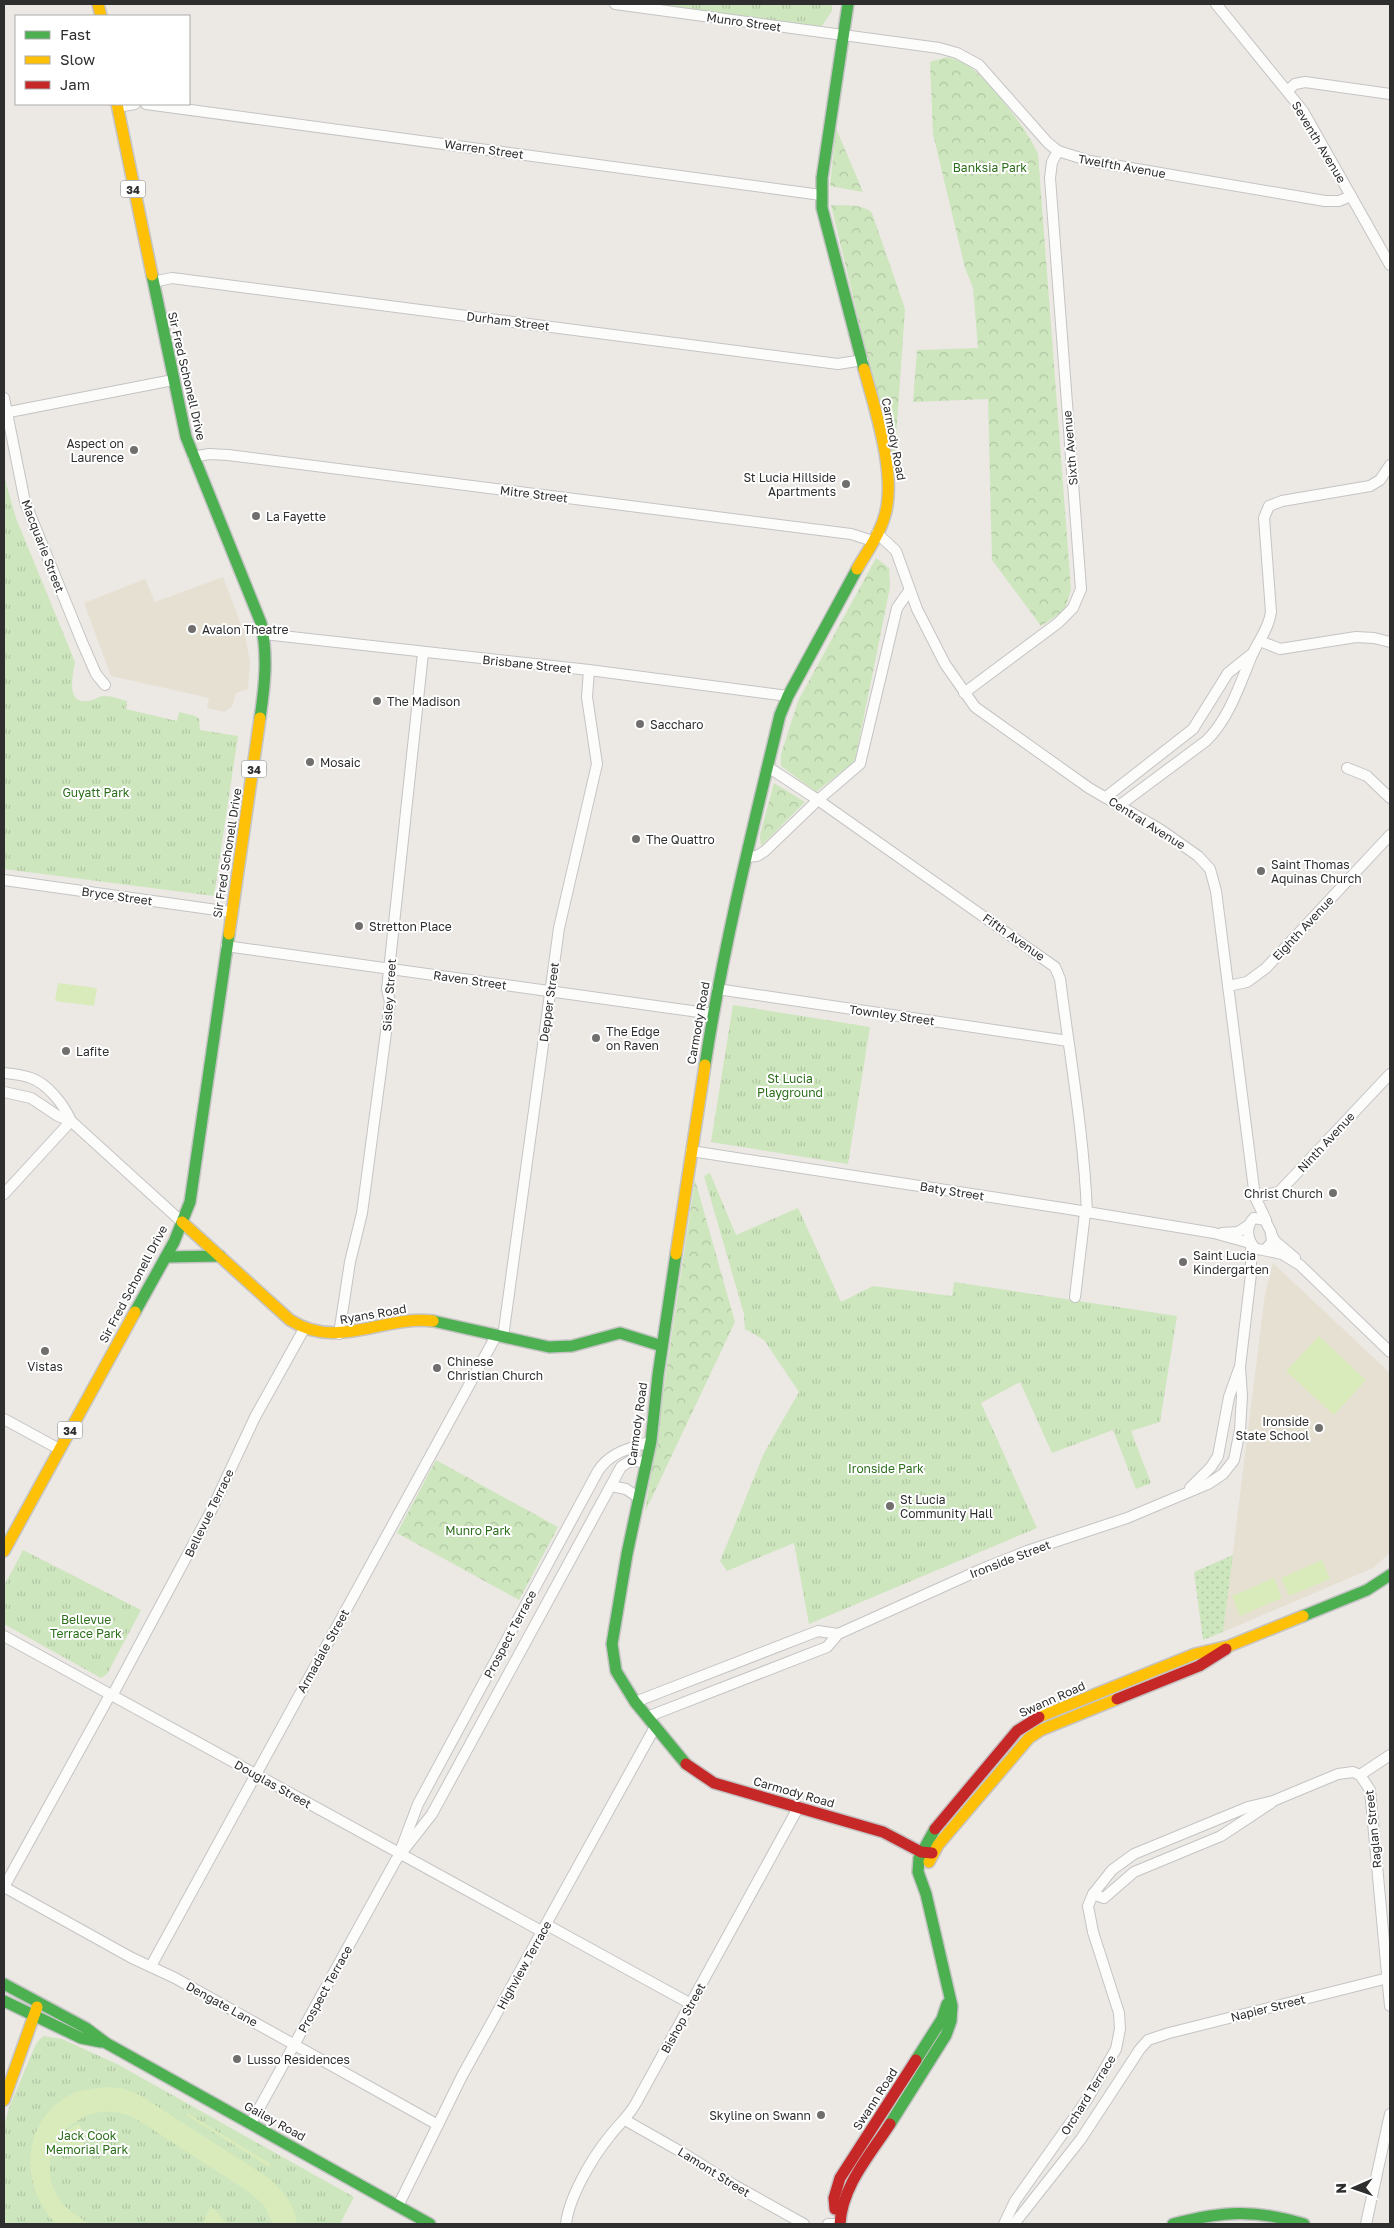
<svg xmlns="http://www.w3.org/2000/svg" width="1394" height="2228" viewBox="0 0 1394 2228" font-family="'Golos Text',sans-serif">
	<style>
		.education { fill: #e6e0d3 }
		.grass { fill: url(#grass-dots) }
		.forest { fill: url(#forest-crowns) }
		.park { fill: url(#park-tufts) }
		.pitch { fill: #d9eabb }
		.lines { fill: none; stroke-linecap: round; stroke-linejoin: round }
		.street-casing { stroke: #c5c4c5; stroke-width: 12 }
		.fast-casing { stroke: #c5c4c5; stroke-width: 14 }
		.slow-casing { stroke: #c5c4c5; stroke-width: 14 }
		.jam-casing { stroke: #c5c4c5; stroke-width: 14 }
		.street { stroke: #fcfcfb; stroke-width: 10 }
		.fast { stroke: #4caf50; stroke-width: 11 }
		.slow { stroke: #ffc107; stroke-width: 11 }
		.jam { stroke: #c62828; stroke-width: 11 }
		.poi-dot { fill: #706f6e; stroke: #fff; stroke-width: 2 }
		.labels { text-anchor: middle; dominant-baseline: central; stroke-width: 4; stroke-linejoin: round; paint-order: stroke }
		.shield { fill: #fff; stroke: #6d6d6d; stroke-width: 1 }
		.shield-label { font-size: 11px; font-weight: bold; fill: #2e2e2e }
		.street-label { font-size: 12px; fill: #2e2e2e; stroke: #fff }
		.park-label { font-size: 12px; fill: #2c6e1b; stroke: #fff }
		.poi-label { font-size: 12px; fill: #2e2e2e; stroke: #fff; text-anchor: start }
	</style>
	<defs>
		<pattern id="grass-dots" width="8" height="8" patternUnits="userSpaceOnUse" patternTransform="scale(1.25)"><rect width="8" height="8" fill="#cee6be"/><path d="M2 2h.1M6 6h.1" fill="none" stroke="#b1c6a4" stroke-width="1.8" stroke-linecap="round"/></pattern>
		<pattern id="forest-crowns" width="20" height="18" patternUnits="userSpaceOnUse" patternTransform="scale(1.25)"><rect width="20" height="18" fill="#cee6be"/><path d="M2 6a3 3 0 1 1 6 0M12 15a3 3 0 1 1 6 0" fill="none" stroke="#b1c6a4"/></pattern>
		<pattern id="park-tufts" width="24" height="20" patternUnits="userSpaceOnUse" patternTransform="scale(1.25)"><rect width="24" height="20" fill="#cee6be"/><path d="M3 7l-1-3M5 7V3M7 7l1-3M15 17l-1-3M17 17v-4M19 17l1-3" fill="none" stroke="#b1c6a4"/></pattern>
	</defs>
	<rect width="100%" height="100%" fill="#ece8e4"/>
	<g class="education">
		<path d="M223,577l22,58 5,27 -2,27 -12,4 -4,14 -8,5 -17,-4 2,-10 -98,-22 -27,-73 61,-24 10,23z"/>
		<path d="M1273,1263l117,110v180l-17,15 -150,64 42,-338z"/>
	</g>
	<path class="grass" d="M1233,1555l-10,77 -20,8 -9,-68z"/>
	<g class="forest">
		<path d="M947,57c6,2 16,4 21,8 23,18 58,62 70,89l33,435 -6,21 -24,16 -49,-66 -4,-161 -75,3 4,-52 61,-2 -5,-60 -8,-20 -32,-134 -3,-72z"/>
		<path d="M836,128l27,64 -33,-6z"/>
		<path d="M831,205c14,1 31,-2 41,8l33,96 -11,158z"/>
		<path d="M876,558l13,10 1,19 -35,174 -39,31 -35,-26v-12l17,-53z"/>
		<path d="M774,783l31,19 -44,44 -1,-11z"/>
		<path d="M695,1180l40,142 -90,190z"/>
		<path d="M436,1460l122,67 -39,73 -122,-67z"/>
	</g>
	<g class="park">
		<path d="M653,4h179v7l-11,16z"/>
		<path d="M4,476l12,42 59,144c-2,13 -10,43 14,39 6,-1 10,-5 15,-5 8,0 16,3 23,5l-1,8 51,12 2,-9 16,4 4,3 1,11 38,6 -24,160 -210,-27z"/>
		<path d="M733,1005l137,22 -22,137 -137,-22z"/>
		<path d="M710,1173l26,62 62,-27 43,94 32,-16 79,10 2,-14 223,34 -17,106 -29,9 20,52 -15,6 -23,-59 -61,23 -32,-71 -39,21 56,125 -228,96 -15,-81 -67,28 -7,-10 44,-108 35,-61 -35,-52 -19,-11 -1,-15 -40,-138z"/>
		<path d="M23,1550l118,60 -34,64 -6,4 -97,-54v-38z"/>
		<path d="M44,2036l18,3 55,25 237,133 -14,27h-336v-97l5,-19 26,-62 4,-6z"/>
	</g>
	<g class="pitch">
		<path d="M58,983l39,5 -3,18 -39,-5z"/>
		<path d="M1319,1336l47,44 -32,35 -48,-44z"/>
		<path d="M1322,1560l8,19 -41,17 -8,-18z"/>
		<path d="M1274,1578l8,20 -42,18 -8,-20z"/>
		<path d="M106,2087l15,1 17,6 131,84c13,12 27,28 28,46h-24l-9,-19 -15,-13 -111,-72c-55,-31 -115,32 -76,83 8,9 18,15 28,21h-34c-37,-38 -36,-104 16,-130 11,-5 23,-5 34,-7z"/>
		<path d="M187,2113l84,51 -2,3 -83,-52z"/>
		<path d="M80,2124l5,22 -3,5 -23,4c-2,-15 6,-27 21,-31z"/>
		<path d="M211,2206l16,18h-25z"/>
	</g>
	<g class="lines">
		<defs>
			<g id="street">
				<path d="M615,4l324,44 18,5 22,12 69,78 10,8 32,10 235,40h14l12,-5"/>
				<path d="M1216,4l87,107 87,154"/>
				<path d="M1287,91l8,-7 10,-2 85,12"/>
				<path d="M146,104l675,91"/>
				<path d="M117,107l18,-3"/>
				<path d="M153,282l19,-4 666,86 25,-4"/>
				<path d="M4,398l21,104 57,140 14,32 9,11"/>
				<path d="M4,413l169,-33"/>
				<path d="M193,457l16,-3 19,1 623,79 22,7"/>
				<path d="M877,533l19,18 21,58 28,55 30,43 114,81 72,42 37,26 12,13 6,22 39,306 11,23"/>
				<path d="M264,634l325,36 199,26"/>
				<path d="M1260,641l20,8 76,-12 18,1 16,4"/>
				<path d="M964,693l94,-70 15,-15 8,-19 -31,-411 2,-16 6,-11"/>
				<path d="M768,767l50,33 237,167 5,12c10,78 24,156 27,234"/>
				<path d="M1347,768l20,8 23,22"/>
				<path d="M1106,797l87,-68 35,-56 25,-20"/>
				<path d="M1120,805l86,-64c23,-22 34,-57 46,-86 7,-15 17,-27 19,-43l-7,-94 5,-12 13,-5 88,-15 10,-6 10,-15"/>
				<path d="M746,857l11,-1 8,-5 53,-51 42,-36 37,-156 12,-17"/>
				<path d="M4,880l227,32"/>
				<path d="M226,946l487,68"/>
				<path d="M1228,986l19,-4 19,-14 124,-133"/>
				<path d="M717,989l351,52"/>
				<path d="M4,1073c9,1 19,2 27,5 17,6 33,27 40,43"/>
				<path d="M4,1092l27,6 27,18 13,5 111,101"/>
				<path d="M691,1151l378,58 145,24 36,10"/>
				<path d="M4,1194l67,-73"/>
				<path d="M1255,1197l24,-5 111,-118"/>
				<path d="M1254,1218l11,2 6,12 1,10 -7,8 -9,-1c-9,-8 -11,-23 -2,-31z"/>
				<path d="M1222,1233l16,-1 11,-7"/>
				<path d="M1271,1234l4,7 20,17"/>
				<path d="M1263,1250l19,4 18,11 90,87"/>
				<path d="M1075,1297l10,-84"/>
				<path d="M339,1334l11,-72 12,-49 28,-211 -3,-13 36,-336"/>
				<path d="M503,1337l56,-409 38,-164 -10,-67 2,-27"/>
				<path d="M4,1419l55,30"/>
				<path d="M611,1486l15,3 13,9"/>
				<path d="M1190,1488l21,-21 7,-11 11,-59 10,-28"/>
				<path d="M4,1636l539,296"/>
				<path d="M112,1696l99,-185 44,-94 49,-88"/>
				<path d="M635,1702l183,-71 20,3"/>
				<path d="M647,1717l180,-70 11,-13 144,-65 45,-18 100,-33 81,-34 15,-10 11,-14 6,-30 2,-34 -2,-29 11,-93v-31"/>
				<path d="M1360,1775l30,-20"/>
				<path d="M401,1849l17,-45 180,-333c13,-20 32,-22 53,-30"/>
				<path d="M4,1887l128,71 43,20 263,147"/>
				<path d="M4,1887l106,-192"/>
				<path d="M1093,1894l11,4 30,-26 87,-36 50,-33"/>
				<path d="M547,1925l144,79"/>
				<path d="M151,1966l345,-630"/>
				<path d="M625,2120l58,33 51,32 70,39"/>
				<path d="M251,2123l145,-263 36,-46 189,-347 9,-6 17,1"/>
				<path d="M398,2206l64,-130 193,-349"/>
				<path d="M566,2224c3,-27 26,-66 43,-87 9,-12 20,-21 27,-34l162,-295"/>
				<path d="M828,2224h5"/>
				<path d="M1004,2224l11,-23 73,-103 28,-49 4,-20 -1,-16 -26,-81 -5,-26 5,-12 19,-24 22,-16 114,-47 25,-6 65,-27 15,-2 7,3 10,15 20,216"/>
				<path d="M1014,2224l67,-85 59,-90 8,-9 21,-7 219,-55"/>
				<path d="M1366,2224l24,-110"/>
			</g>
			<g id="fast">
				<path d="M848,4l-26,174v30l42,161"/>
				<path d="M152,275l34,162 75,186c7,33 4,61 -1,95"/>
				<path d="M705,1065c18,-118 47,-234 75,-350l8,-19 69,-127"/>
				<path d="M676,1254l-18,121 -7,66 -24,113 -15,90 4,27 19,31 51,62"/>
				<path d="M166,1257l54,-1"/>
				<path d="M135,1312l39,-70 16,-40 39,-268"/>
				<path d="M433,1321l116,26 23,-1 48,-13 42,13"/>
				<path d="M1303,1616l64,-26 23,-15"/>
				<path d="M4,1984l82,44 20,15 324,181"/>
				<path d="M4,2001l77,37 20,4"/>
				<path d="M916,2060l26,-41 5,-15"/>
				<path d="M890,2124l56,-89 5,-14 1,-15 -26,-112 -8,-22 1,-14 16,-29"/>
				<path d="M1173,2224c49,-13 82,-15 131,0"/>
			</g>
			<g id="slow">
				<path d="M98,4l3,12"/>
				<path d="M117,104l35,171"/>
				<path d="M857,569c9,-16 22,-33 27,-51 14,-40 -9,-109 -20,-149"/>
				<path d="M229,934l31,-216"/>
				<path d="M182,1222l108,98c48,31 92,-5 143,1"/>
				<path d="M676,1254l29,-189"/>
				<path d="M4,1551l131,-239"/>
				<path d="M1039,1717l156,-63 34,-8 74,-30"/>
				<path d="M929,1862l9,-17 91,-107 12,-8 76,-31"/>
				<path d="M4,2100l33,-93"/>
			</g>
			<g id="jam">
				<path d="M1117,1699l82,-33 27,-17"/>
				<path d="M686,1764l28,19 169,49 38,20 11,1"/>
				<path d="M935,1829l82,-98 22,-14"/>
				<path d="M835,2209l-1,-11 6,-20 76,-118"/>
				<path d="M840,2224c2,-38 30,-69 50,-100"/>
			</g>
		</defs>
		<use href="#street" class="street-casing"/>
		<use href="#fast" class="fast-casing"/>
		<use href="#slow" class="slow-casing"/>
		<use href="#jam" class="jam-casing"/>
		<use href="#street" class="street"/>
		<use href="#fast" class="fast"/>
		<use href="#slow" class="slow"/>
		<use href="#jam" class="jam"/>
	</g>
	<g class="poi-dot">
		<circle cx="134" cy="450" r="5"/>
		<circle cx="846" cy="484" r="5"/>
		<circle cx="256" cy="516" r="5"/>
		<circle cx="192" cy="629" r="5"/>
		<circle cx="377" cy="701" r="5"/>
		<circle cx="640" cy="724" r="5"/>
		<circle cx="310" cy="762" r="5"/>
		<circle cx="636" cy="839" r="5"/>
		<circle cx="1261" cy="871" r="5"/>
		<circle cx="359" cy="926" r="5"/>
		<circle cx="596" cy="1038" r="5"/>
		<circle cx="66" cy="1051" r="5"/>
		<circle cx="1333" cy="1193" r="5"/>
		<circle cx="1183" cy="1262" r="5"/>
		<circle cx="45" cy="1351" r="5"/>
		<circle cx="437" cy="1368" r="5"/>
		<circle cx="1319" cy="1428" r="5"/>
		<circle cx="890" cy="1506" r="5"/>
		<circle cx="237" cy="2059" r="5"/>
		<circle cx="821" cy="2115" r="5"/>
	</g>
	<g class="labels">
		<g class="shield">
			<rect x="120.5" y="180.5" width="25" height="17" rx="4"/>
			<rect x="241.5" y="760.5" width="25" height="17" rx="4"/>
			<rect x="57.5" y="1421.5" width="25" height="17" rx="4"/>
		</g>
		<g class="shield-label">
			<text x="133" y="189">34</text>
			<text x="254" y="769">34</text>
			<text x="70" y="1430">34</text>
		</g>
		<g class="street-label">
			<text transform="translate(744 22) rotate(8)">Munro Street</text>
			<text transform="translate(1319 142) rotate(59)">Seventh Avenue</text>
			<text transform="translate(484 149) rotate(8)">Warren Street</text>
			<text transform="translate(1122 166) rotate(10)">Twelfth Avenue</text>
			<text transform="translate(508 321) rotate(7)">Durham Street</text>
			<text transform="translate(187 376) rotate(77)">Sir Fred Schonell Drive</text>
			<text transform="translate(894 439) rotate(79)">Carmody Road</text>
			<text transform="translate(1070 448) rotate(-95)">Sixth Avenue</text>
			<text transform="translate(534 494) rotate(7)">Mitre Street</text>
			<text transform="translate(43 546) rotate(69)">Macquarie Street</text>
			<text transform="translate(527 664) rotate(6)">Brisbane Street</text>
			<text transform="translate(1147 823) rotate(32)">Central Avenue</text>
			<text transform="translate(227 853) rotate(-81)">Sir Fred Schonell Drive</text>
			<text transform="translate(117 896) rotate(8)">Bryce Street</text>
			<text transform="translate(1303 928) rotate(-47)">Eighth Avenue</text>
			<text transform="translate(1014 937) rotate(35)">Fifth Avenue</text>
			<text transform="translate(470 980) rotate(8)">Raven Street</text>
			<text transform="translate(389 995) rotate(-86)">Sisley Street</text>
			<text transform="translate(549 1002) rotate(-82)">Depper Street</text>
			<text transform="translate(892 1015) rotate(8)">Townley Street</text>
			<text transform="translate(698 1023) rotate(-80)">Carmody Road</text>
			<text transform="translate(1326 1142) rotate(-47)">Ninth Avenue</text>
			<text transform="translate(952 1191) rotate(9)">Baty Street</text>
			<text transform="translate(133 1284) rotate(-62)">Sir Fred Schonell Drive</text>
			<text transform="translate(373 1314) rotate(-10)">Ryans Road</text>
			<text transform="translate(637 1424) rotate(-82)">Carmody Road</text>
			<text transform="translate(209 1513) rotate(-64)">Bellevue Terrace</text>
			<text transform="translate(1010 1559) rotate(-21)">Ironside Street</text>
			<text transform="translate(510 1634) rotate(-62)">Prospect Terrace</text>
			<text transform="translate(323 1651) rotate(-61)">Armadale Street</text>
			<text transform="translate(1052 1699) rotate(-24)">Swann Road</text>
			<text transform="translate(273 1784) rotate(29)">Douglas Street</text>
			<text transform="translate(794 1792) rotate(16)">Carmody Road</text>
			<text transform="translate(1373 1829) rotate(-96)">Raglan Street</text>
			<text transform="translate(524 1965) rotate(-61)">Highview Terrace</text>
			<text transform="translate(325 1989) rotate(-61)">Prospect Terrace</text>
			<text transform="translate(222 2004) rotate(29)">Dengate Lane</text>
			<text transform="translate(1268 2008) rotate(-14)">Napier Street</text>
			<text transform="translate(683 2018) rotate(-61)">Bishop Street</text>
			<text transform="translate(1088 2095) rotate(-58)">Orchard Terrace</text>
			<text transform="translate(875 2099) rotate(-57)">Swann Road</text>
			<text transform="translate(275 2121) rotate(29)">Gailey Road</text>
			<text transform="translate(714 2172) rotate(32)">Lamont Street</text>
		</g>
		<g class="park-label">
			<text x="990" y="167">Banksia Park</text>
			<text x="96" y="792">Guyatt Park</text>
			<text x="790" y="1078">St Lucia<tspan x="790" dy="14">Playground</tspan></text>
			<text x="886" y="1468">Ironside Park</text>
			<text x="478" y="1530">Munro Park</text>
			<text x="86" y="1619">Bellevue<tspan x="86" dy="14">Terrace Park</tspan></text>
			<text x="87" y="2135">Jack Cook<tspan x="87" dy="14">Memorial Park</tspan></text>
		</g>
		<g class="poi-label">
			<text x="124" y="443" text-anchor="end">Aspect on<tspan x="124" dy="14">Laurence</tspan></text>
			<text x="836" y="477" text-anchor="end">St Lucia Hillside<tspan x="836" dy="14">Apartments</tspan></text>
			<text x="266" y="516">La Fayette</text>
			<text x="202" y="629">Avalon Theatre</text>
			<text x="387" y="701">The Madison</text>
			<text x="650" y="724">Saccharo</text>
			<text x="320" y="762">Mosaic</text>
			<text x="646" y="839">The Quattro</text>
			<text x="1271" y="864">Saint Thomas<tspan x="1271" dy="14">Aquinas Church</tspan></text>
			<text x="369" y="926">Stretton Place</text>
			<text x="606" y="1031">The Edge<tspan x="606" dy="14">on Raven</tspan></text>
			<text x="76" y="1051">Lafite</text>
			<text x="1323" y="1193" text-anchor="end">Christ Church</text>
			<text x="1193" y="1255">Saint Lucia<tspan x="1193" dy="14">Kindergarten</tspan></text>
			<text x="447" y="1361">Chinese<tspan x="447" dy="14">Christian Church</tspan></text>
			<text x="45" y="1366" text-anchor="middle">Vistas</text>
			<text x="1309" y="1421" text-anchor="end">Ironside<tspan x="1309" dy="14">State School</tspan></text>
			<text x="900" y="1499">St Lucia<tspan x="900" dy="14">Community Hall</tspan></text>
			<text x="247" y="2059">Lusso Residences</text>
			<text x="811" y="2115" text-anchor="end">Skyline on Swann</text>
		</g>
	</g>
	<rect width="1394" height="2228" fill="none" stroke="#2e2e2e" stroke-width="10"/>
	<rect x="15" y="15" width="175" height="90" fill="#ffffff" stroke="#ababab"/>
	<rect x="25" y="31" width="25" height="8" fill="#4caf50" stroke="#ababab"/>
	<text x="60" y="40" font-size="15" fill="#2e2e2e">Fast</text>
	<rect x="25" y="56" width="25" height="8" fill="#ffc107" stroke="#ababab"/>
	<text x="60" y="65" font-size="15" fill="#2e2e2e">Slow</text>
	<rect x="25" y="81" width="25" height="8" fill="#c62828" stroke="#ababab"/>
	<text x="60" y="90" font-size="15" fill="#2e2e2e">Jam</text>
	<g transform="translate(1354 2188) rotate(268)" stroke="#ffffff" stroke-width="4" paint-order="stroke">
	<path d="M0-4L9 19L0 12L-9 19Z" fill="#2e2e2e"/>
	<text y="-8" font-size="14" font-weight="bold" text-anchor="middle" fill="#2e2e2e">N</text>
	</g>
</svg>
